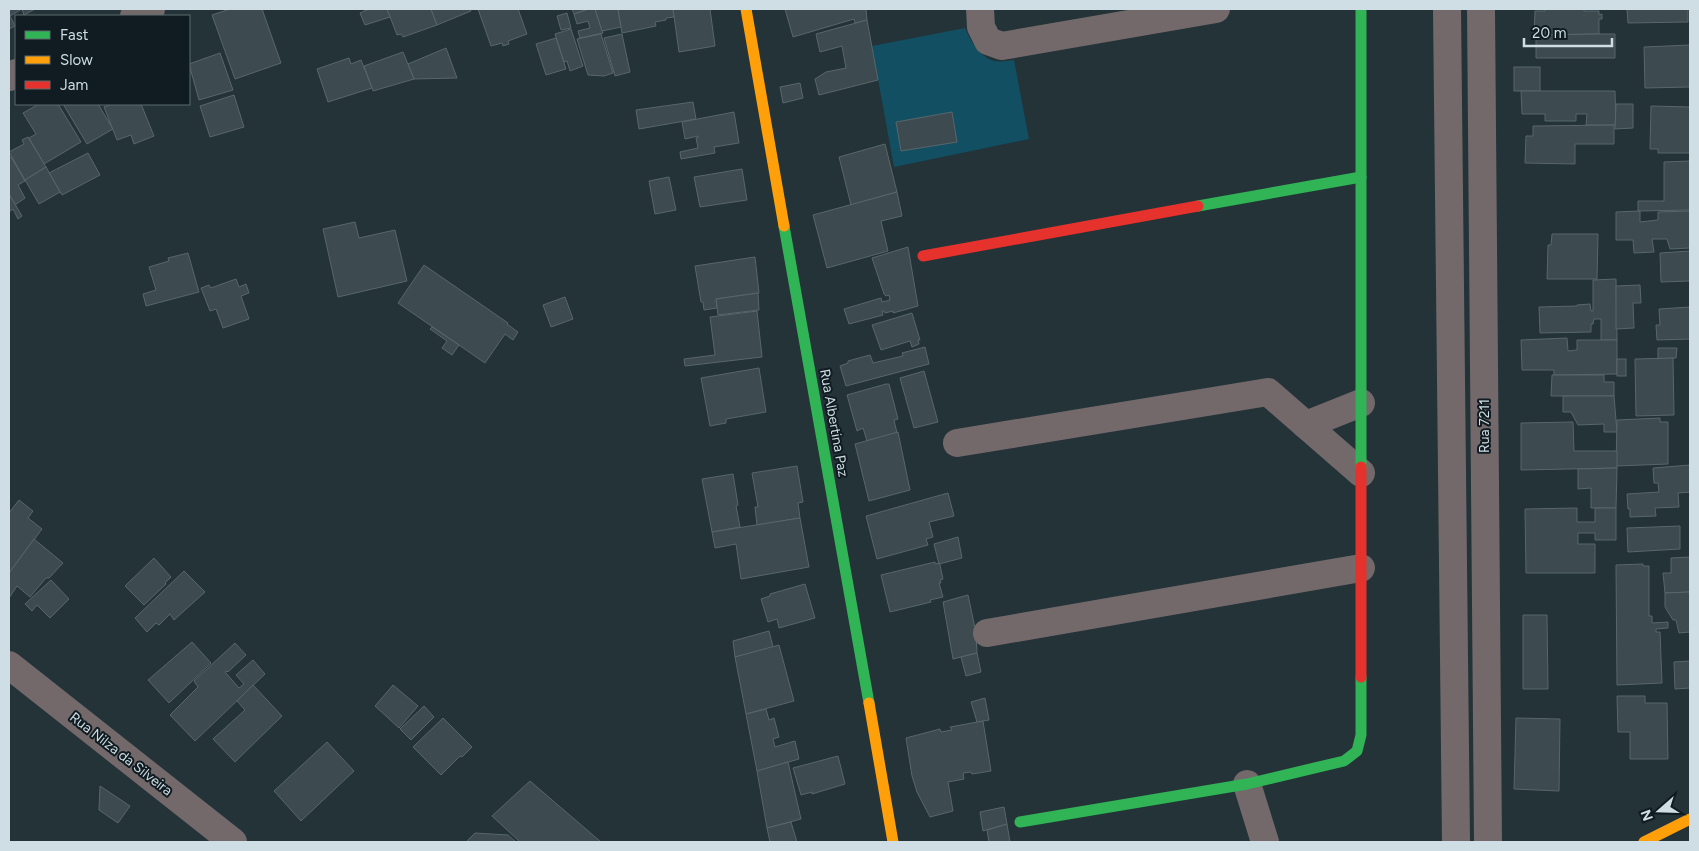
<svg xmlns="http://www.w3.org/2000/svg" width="1699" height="851" viewBox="0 0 1699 851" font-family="Figtree,sans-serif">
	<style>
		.green { fill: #134f62 }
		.building { fill: #3d4a4f; stroke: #59666b }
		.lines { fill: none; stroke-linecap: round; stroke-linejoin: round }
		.street { stroke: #73696b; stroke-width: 28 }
		.fast { stroke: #30b455; stroke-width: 11 }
		.slow { stroke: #ff9f0a; stroke-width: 11 }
		.jam { stroke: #e5322d; stroke-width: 11 }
		.labels { text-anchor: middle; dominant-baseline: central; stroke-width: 4; stroke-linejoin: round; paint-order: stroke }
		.street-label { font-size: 14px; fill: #cedee4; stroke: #101c21 }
	</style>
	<rect width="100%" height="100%" fill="#233338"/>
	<path class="green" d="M965,28c5,12 15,29 29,33 6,1 14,0 20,-1l15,79 -135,28 -22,-121z"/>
	<g class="building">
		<path d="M9,9h26l-11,6 -2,-6 -12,7z"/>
		<path d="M230,9h32l19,54 -46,16 -23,-64z"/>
		<path d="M369,9h18l3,8 -25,8 -5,-12z"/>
		<path d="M387,9h44l6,16 -34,12 -2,-3 -4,1z"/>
		<path d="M431,9h39l1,2 -34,14z"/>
		<path d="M478,9h40l9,25 -19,7 1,3 -6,2 -1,-3 -11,3z"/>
		<path d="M572,9h17l-15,5z"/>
		<path d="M589,9h6l8,24 -23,5 -2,-7 12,-3 -2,-7 -11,3 -3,-10z"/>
		<path d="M595,9h23l3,18 -19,4z"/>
		<path d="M618,9h55l1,8 -8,1v2l-11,2 1,4 -34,7z"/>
		<path d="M673,9h37l5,37 -36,6z"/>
		<path d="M785,9h81l1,11 -12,3 -1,-4 -61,18z"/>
		<path d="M1545,9h39v2h15v4l3,-1v5h-3v15l-65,1 1,-24h10z"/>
		<path d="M1627,9h61v13l-60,1z"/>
		<path d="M567,13l4,15 -10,2 -4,-14z"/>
		<path d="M9,14l6,12 -6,3z"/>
		<path d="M867,20l11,60 -59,15 -4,-16 11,-7 20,-4 -4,-22 -22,6 -4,-18z"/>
		<path d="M571,29l12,37 -13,5 -3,-10 -3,1 -9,-28z"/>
		<path d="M601,34l12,39 -9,3 -16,-1 -11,-36z"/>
		<path d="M622,34l8,38 -15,4 -11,-38z"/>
		<path d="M1599,34h16v24h-79v-23z"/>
		<path d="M556,38l10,31 -20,6 -10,-31z"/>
		<path d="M1690,45v42l-45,1 -1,-41z"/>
		<path d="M446,48l11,30 -43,1 -6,-15z"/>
		<path d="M403,52l11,27 -41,12 -9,-25z"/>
		<path d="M220,53l13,37 -34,10 -10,-36z"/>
		<path d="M349,58l2,6 10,-4 11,28 -44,14 -11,-33z"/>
		<rect x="1514" y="67" width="26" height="24"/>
		<path d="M800,83l3,15 -20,5 -3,-16z"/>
		<path d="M1521,91h94l1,34h-30l1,-11h-11v7h-31v-7h-23z"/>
		<path d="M234,95l10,32 -34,10 -10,-31z"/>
		<path d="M693,102l3,17 -57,10 -3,-19z"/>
		<path d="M39,104h19l23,38 -37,22 -15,-26 7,-4 -13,-21z"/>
		<path d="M63,104h35l15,25 -26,15z"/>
		<path d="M112,104h29l13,32 -20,8 -3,-9 -14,5 -13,-33z"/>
		<path d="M1616,104h17v24l-18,1z"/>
		<path d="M1651,106l39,1v46h-32v-4h-8z"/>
		<path d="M734,112l5,31 -25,4 1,6 -34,6 -1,-7 18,-4 -2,-10h2v-2l-13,3 -3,-17z"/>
		<path d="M952,112l5,30 -56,9 -5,-29z"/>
		<path d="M1614,125v19h-39v20l-50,-1 1,-27h7v-10z"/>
		<path d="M28,137l18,30 -21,13 -16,-28 15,-8 -2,-4z"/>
		<path d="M885,144l12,48 -46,13 -12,-48z"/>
		<path d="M88,153l12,22 -38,20 -13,-22z"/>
		<path d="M11,157l14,24 -7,4 7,13 -10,7 -6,-11v-36z"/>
		<path d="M1690,161v49l-52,1v-10h26v-39z"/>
		<path d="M46,167l14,25 -21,12 -14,-24z"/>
		<path d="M742,169l5,31 -47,7 -6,-30z"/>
		<path d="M669,177l7,33 -21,4 -6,-33z"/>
		<path d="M897,192l5,24 -21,5 7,30 -61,17 -14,-53z"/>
		<path d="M9,194l13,22 -4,3 -5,-10 -4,3z"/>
		<path d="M1640,211v11l18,-2v-8l32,-1v37l-20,1 -3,-10h-15l2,13 -20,1 -1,-13h-17v-28z"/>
		<path d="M355,222l4,16 36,-8 12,51 -69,16 -15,-68z"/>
		<path d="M1552,234h46l-1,45h-50l1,-34h3z"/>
		<path d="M908,247l10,59 -25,7v-2l-8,2 -1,-2h-2l1,4 -34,9 -5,-15 37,-11 1,4 8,-2 -1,-5 -3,1 -2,-2 -12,-36z"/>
		<path d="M1690,251v30l-29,1 -1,-29z"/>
		<path d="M188,253l11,39 -53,14 -3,-12 13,-4 -7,-23 20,-6 -1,-3z"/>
		<path d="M755,257l4,36 -43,6 1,9 -13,2 -1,-8h-2l-6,-36z"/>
		<path d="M424,265l84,58 -1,1 11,8 -5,8 -8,-6 -20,29 -87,-60z"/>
		<path d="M236,279l3,8 7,-3 3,9 -8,3 8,23 -26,9 -7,-19 -6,2 -9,-23 8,-3 2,3z"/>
		<path d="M1616,279l1,61h-16v-21h-7l-1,5h-2v8l-51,1 -1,-26 38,-1v-1l13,-1 1,7h2v-31z"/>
		<path d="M1640,285l1,18h-8l1,25 -18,1v-43z"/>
		<path d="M758,293l1,17 -41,5 -2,-16z"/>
		<path d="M565,297l8,22 -22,8 -8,-22z"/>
		<path d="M1690,307v32l-33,1 -1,-15h4l-1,-16z"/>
		<path d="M757,311l5,46 -77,9 -1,-7 31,-4 -5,-38z"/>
		<path d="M912,313l8,27h-2l1,4 -7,3 -2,-6 -29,9 -9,-25z"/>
		<path d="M432,327l27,18 -7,10 -10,-7 5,-7 -17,-12z"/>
		<path d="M1567,338l1,13 9,-1v-10h40v34l-63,1v-5h-32l-1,-30z"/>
		<path d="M925,347l4,17 -83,22 -6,-20 8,-3v-2l22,-6 3,8 30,-7 -1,-3z"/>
		<path d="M1658,348h19l-1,10 -18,1z"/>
		<path d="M1673,358l1,57 -38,1 -1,-57z"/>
		<rect x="1617" y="359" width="9" height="17"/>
		<path d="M759,368l7,44 -40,7v4l-16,3 -9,-48z"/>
		<path d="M924,371l14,51 -24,6 -14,-50z"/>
		<path d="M1552,375h52v7h10v14h-63z"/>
		<path d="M886,384h3l9,35 -4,1 3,13 -30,8 -4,-13 -6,3 -10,-36z"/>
		<path d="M1563,396h51l3,36h-13v-8l-26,1 -7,-13h-8z"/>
		<path d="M1660,418v4h8v42l-52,2 1,-46z"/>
		<path d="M1573,422l1,29h43v17l-96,2v-47z"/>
		<path d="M898,432l12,58 -41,11 -14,-57z"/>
		<path d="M1690,465v27l-12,1 1,14 -24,1 1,8 -26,1v-8h-2l-1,-15 32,-2 -1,-9h-4l-1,-15z"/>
		<path d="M797,466l6,36 -5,1 2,15 -43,7 -2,-18h3l-6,-34z"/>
		<path d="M1617,468l-1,40h-25v-20l-13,1v-20z"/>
		<path d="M733,474l5,31 -2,1 4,21 -28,5 -10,-53z"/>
		<path d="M948,493l6,23 -25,6 4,15 -7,2 2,6 -51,14 -11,-43z"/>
		<path d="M19,500l14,11 -5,7 14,11 -33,44v-60z"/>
		<path d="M1577,508v14h18v-14h21v32h-21v-7h-17v11h17v29h-69l-1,-64z"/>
		<path d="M800,518l9,49 -68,12 -5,-35 -21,4 -3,-16z"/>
		<path d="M1680,526v23l-52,3 -1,-24z"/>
		<path d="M958,537l4,21 -23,6 -5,-20z"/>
		<path d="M34,539l29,24 -14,15h-3l-16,19 -13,-11 -8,12v-25z"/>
		<path d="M1690,557v35l-25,1 -2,-20h8v-15z"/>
		<path d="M154,558l17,19 -6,6 1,1 -22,21 -19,-19z"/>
		<path d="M935,562v2l4,-1 1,2 3,14 -3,1 1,3h-2l4,14 -13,3 1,2 -41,10 -9,-37z"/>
		<path d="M1643,564v2h6v50h3v7l16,-1v6l-12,1v3h4l2,51 -45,2 -1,-120z"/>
		<path d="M184,571l21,21 -31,28 -4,-6 -11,11 -3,-2 -9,9 -12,-14z"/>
		<path d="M51,580l18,19 -19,19 -13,-13 -5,6 -7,-7z"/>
		<path d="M805,584l10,34 -36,10 -2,-9 -9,3 -7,-23 9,-3v-2z"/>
		<path d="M1690,592v40l-11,1 -3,-13h-3l-8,-13v-14z"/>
		<path d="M968,595l8,38 1,20 -24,6 -10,-57z"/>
		<path d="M1523,615h24l1,74h-25z"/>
		<path d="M769,631l4,16 -38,10 -2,-16z"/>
		<path d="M192,642l19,21 -42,40 -21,-23z"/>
		<path d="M235,643l11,12 -18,17 -1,-1 -2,1 14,16 5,-4 -8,-9 17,-15 12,14 -70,67 -25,-26 28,-28 -4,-6z"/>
		<path d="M779,645l15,56 -48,13 -11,-57z"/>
		<path d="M977,653l4,19 -15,4 -5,-19z"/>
		<path d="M1690,661v27l-15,1 -1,-27z"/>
		<path d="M253,685l29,31 -47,46 -22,-23 32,-29 -8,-9z"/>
		<path d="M393,685l25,21 -19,22 -24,-22z"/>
		<path d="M1617,696h28v7h22l1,56h-38v-27h-12z"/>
		<path d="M985,698l4,22 -12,2 -6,-20z"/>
		<path d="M424,706l10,11 -23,23 -11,-11z"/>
		<path d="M766,709l3,11 5,-2 5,19 -6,2 2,8 20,-6 4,18 -42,12 -11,-57z"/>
		<path d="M443,718l29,29 -10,10 -2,-1 -19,19 -28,-28z"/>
		<path d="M1516,718l44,1 -1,72 -45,-2z"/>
		<path d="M983,721l8,50 -19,3 -1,-2 -8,1 1,6 -16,3 5,29 -23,6 -13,-25 -5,-16 -6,-38 34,-9 1,3 11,-2 -2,-3z"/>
		<path d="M327,742l27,29 -53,50 -27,-30z"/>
		<path d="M838,756l7,28 -33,10v-2l-11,3 -8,-27z"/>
		<path d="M788,762l13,57 -34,9 -10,-57z"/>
		<path d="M530,781l71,61h-81l-28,-26z"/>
		<path d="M100,786l30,20 -12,17 -19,-13z"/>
		<path d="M1004,807l3,17 -24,7 -3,-19z"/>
		<path d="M791,822l6,20h-27l-3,-14z"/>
		<path d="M1007,824l3,18h-21l-2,-12z"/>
		<path d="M475,833l33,2 8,7h-50z"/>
	</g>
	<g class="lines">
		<g class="street">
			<path d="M980,9l1,18 7,14 14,5 214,-37"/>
			<path d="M1447,9l9,833"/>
			<path d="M1481,9l7,833"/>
			<path d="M134,16l17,-7"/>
			<path d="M9,77l7,-4"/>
			<path d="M1306,425l55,-22"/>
			<path d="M957,443l311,-51 93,81"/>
			<path d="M987,633l374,-65"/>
			<path d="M9,665l224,177"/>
			<path d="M1247,784l18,58"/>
		</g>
		<g class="fast">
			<path d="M1361,9v458"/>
			<path d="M1198,206l163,-29"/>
			<path d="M784,226l85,477"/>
			<path d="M1020,822l227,-38 97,-23 13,-10 4,-16v-58"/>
		</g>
		<g class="slow">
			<path d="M746,9l38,217"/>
			<path d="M869,703l24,139"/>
			<path d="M1644,842l46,-23"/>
		</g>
		<g class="jam">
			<path d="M923,256l275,-50"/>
			<path d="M1361,467v210"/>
		</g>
	</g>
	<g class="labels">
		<g class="street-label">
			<text transform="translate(834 423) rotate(80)">Rua Albertina Paz</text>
			<text transform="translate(1484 426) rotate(-90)">Rua 7211</text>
			<text transform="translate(121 754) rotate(38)">Rua Nilza da Silveira</text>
		</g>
	</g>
	<rect width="1699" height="851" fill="none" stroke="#cedee4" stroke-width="20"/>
	<rect x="15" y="15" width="175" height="90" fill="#101c21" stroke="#5c6a6f"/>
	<rect x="25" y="31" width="25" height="8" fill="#30b455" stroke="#5c6a6f"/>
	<text x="60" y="40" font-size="15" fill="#cedee4">Fast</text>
	<rect x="25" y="56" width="25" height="8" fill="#ff9f0a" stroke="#5c6a6f"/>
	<text x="60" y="65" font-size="15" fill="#cedee4">Slow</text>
	<rect x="25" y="81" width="25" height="8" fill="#e5322d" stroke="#5c6a6f"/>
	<text x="60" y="90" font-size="15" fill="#cedee4">Jam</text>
	<g transform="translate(1659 811) rotate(250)" stroke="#101c21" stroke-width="4" paint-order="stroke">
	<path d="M0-4L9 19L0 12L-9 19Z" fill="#cedee4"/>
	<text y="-8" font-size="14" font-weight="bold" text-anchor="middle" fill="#cedee4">N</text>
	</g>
	<path d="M1524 38v8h88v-8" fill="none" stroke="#cedee4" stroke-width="2.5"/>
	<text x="1532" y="38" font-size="15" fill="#cedee4" stroke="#101c21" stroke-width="4" paint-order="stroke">20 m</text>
</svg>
